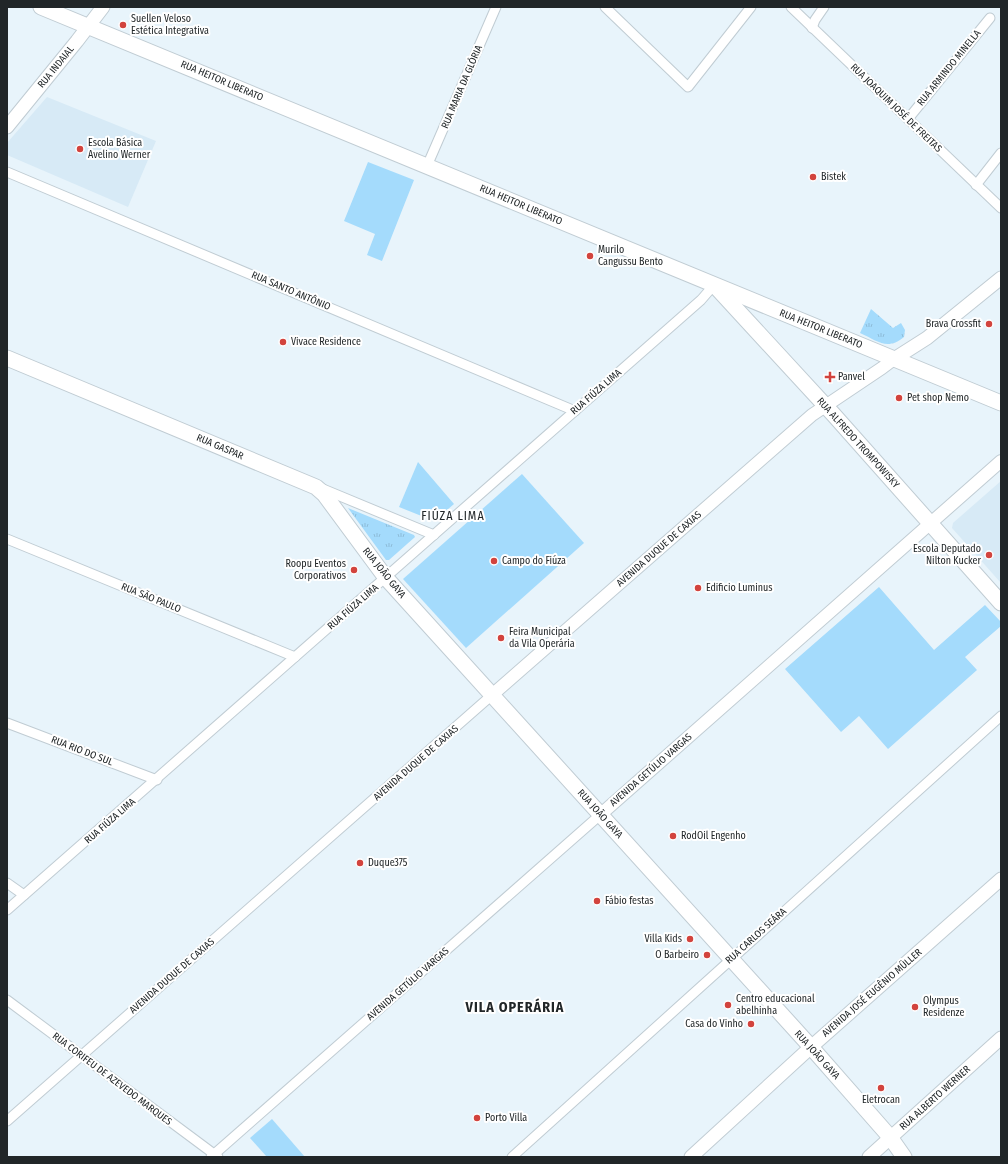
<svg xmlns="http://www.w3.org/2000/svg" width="1008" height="1164" viewBox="0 0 1008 1164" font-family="'Fira Sans Condensed',sans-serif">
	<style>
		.built { fill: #d7eaf6 }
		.grass { fill: #a4dbfc }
		.park { fill: url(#park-tufts) }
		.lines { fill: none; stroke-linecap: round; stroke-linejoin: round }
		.minor-casing { stroke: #c0ccd3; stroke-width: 11 }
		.tertiary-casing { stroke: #c0ccd3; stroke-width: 14 }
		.secondary-casing { stroke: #c0ccd3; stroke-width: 15 }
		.primary-casing { stroke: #c0ccd3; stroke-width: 17 }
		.minor { stroke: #fff; stroke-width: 9 }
		.tertiary { stroke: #fff; stroke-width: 12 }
		.secondary { stroke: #fff; stroke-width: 13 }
		.primary { stroke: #fff; stroke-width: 15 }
		.poi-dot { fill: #d2433d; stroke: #fff; stroke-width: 1.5 }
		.labels { text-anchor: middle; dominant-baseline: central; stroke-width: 4; stroke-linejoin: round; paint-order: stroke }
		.poi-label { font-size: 10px; fill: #212628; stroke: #fff; text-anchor: start }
		.street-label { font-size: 10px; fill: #212628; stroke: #fff }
		.quarter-label { font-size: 12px; letter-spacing: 1px; fill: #212628; stroke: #fff }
		.district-label { font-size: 14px; font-weight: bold; letter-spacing: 1px; fill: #212628; stroke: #fff }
	</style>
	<defs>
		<pattern id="park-tufts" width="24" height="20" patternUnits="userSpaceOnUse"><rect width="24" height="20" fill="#a4dbfc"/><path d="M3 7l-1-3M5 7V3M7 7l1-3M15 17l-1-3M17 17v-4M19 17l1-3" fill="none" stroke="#8dbcd8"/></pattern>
	</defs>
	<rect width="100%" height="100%" fill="#e8f4fb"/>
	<g class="built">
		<path d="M47,97l109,44 -28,66 -121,-52v-12z"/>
		<path d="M1001,481v102l-49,-55 1,-5z"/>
	</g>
	<g class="grass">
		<path d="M368,162l46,18 -32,81 -15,-6 8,-21 -31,-13z"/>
		<path d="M418,462l36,42 -20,17 -35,-14z"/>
		<path d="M522,474l62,69 -118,105 -63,-69z"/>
		<path d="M879,587l55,63 51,-45 16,17v4l-36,31 12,13 -89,79 -29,-33 -18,16 -56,-63z"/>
		<path d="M272,1119l33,38h-38l-17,-19z"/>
	</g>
	<g class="park">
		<path d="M871,309l22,19 8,-5 4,7 -1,7c-17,14 -26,4 -44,-4z"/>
		<path d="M348,508l66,27 1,2 -26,23h-3z"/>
	</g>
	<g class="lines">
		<defs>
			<g id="minor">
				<path d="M605,7l83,80 63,-80"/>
				<path d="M791,7l210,201"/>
				<path d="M812,28l3,-8 9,-13"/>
				<path d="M908,119l82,-101"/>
				<path d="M427,166l69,-159"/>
				<path d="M7,172l568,239"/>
				<path d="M976,185l25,-32"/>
				<path d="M323,489l111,46"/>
				<path d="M7,539l288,118"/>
				<path d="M7,723l150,57"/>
				<path d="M7,883l17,12"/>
				<path d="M7,910l694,-610 13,-15"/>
				<path d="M7,1000l211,157"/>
				<path d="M7,1121l485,-426"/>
				<path d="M211,1157l389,-342"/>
				<path d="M512,1157l489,-441"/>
			</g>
			<g id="tertiary">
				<path d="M492,695l320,-280 70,-47 12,-9"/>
				<path d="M600,815l401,-354"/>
			</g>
			<g id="secondary">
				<path d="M7,127l70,-86 26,-34"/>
				<path d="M894,359l33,-21 74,-60"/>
				<path d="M691,1157l120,-110 190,-168"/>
				<path d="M869,1157l132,-119"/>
			</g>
			<g id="primary">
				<path d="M41,7l960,396"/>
				<path d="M716,287l117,127 168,189"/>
				<path d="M7,358l309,129 8,7 62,84 425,469 79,90 14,20"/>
			</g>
		</defs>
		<use href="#minor" class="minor-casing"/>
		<use href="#tertiary" class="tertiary-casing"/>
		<use href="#secondary" class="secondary-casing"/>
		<use href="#primary" class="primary-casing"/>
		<use href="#minor" class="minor"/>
		<use href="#tertiary" class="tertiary"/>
		<use href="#secondary" class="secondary"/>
		<use href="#primary" class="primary"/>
	</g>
	<g class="poi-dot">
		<circle cx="123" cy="25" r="4"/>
		<circle cx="80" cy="149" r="4"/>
		<circle cx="813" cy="177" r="4"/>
		<circle cx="590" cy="256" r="4"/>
		<circle cx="989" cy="324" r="4"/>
		<circle cx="283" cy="342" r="4"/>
		<path d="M828 371h4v4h4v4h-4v4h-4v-4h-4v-4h4z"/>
		<circle cx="899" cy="398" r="4"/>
		<circle cx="989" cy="555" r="4"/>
		<circle cx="494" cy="561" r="4"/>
		<circle cx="354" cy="570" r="4"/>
		<circle cx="698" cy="588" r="4"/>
		<circle cx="501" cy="638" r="4"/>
		<circle cx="673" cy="836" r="4"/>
		<circle cx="360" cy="863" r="4"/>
		<circle cx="597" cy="901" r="4"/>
		<circle cx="690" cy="939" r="4"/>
		<circle cx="707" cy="955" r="4"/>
		<circle cx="728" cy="1005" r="4"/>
		<circle cx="915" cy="1007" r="4"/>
		<circle cx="751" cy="1024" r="4"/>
		<circle cx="881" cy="1088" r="4"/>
		<circle cx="477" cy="1118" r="4"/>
	</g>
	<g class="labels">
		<g class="poi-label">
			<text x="131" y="19">Suellen Veloso<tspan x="131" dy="12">Estética Integrativa</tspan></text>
			<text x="88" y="143">Escola Básica<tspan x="88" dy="12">Avelino Werner</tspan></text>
			<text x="821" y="177">Bistek</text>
			<text x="598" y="250">Murilo<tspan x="598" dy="12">Cangussu Bento</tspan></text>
			<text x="981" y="324" text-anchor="end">Brava Crossfit</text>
			<text x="291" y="342">Vivace Residence</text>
			<text x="838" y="377">Panvel</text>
			<text x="907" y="398">Pet shop Nemo</text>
			<text x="981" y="549" text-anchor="end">Escola Deputado<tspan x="981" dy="12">Nilton Kucker</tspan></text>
			<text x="502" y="561">Campo do Fiúza</text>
			<text x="346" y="564" text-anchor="end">Roopu Eventos<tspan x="346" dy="12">Corporativos</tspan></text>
			<text x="706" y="588">Edificio Luminus</text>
			<text x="509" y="632">Feira Municipal<tspan x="509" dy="12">da Vila Operária</tspan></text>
			<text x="681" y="836">RodOil Engenho</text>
			<text x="368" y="863">Duque375</text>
			<text x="605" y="901">Fábio festas</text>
			<text x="682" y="939" text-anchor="end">Villa Kids</text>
			<text x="699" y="955" text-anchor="end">O Barbeiro</text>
			<text x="736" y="999">Centro educacional<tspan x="736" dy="12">abelhinha</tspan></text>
			<text x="923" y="1001">Olympus<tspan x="923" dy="12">Residenze</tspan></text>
			<text x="743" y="1024" text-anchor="end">Casa do Vinho</text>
			<text x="881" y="1100" text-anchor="middle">Eletrocan</text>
			<text x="485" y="1118">Porto Villa</text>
		</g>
		<g class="street-label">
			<text transform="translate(56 67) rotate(-51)">RUA INDAIAL</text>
			<text transform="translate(949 68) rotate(-51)">RUA ARMINDO MINELLA</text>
			<text transform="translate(222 81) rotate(23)">RUA HEITOR LIBERATO</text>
			<text transform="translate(462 87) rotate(-67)">RUA MARIA DA GLÓRIA</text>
			<text transform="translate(896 108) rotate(44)">RUA JOAQUIM JOSÉ DE FREITAS</text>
			<text transform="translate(521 205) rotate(23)">RUA HEITOR LIBERATO</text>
			<text transform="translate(291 291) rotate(23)">RUA SANTO ANTÔNIO</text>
			<text transform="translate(821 329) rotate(22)">RUA HEITOR LIBERATO</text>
			<text transform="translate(596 392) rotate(-41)">RUA FIÚZA LIMA</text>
			<text transform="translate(858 443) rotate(48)">RUA ALFREDO TROMPOWISKY</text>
			<text transform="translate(220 447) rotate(23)">RUA GASPAR</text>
			<text transform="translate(659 549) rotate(-41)">AVENIDA DUQUE DE CAXIAS</text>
			<text transform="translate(384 573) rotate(51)">RUA JOÃO GAYA</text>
			<text transform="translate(151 598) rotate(22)">RUA SÃO PAULO</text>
			<text transform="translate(353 607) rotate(-41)">RUA FIÚZA LIMA</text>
			<text transform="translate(82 751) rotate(21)">RUA RIO DO SUL</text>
			<text transform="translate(416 763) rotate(-41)">AVENIDA DUQUE DE CAXIAS</text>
			<text transform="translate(651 770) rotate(-41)">AVENIDA GETÚLIO VARGAS</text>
			<text transform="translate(600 814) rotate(48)">RUA JOÃO GAYA</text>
			<text transform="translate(110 821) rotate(-41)">RUA FIÚZA LIMA</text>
			<text transform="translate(756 936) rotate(-42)">RUA CARLOS SEÁRA</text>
			<text transform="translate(172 976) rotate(-41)">AVENIDA DUQUE DE CAXIAS</text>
			<text transform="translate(408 984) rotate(-41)">AVENIDA GETÚLIO VARGAS</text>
			<text transform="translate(872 993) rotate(-41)">AVENIDA JOSÉ EUGÊNIO MÜLLER</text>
			<text transform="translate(817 1055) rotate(48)">RUA JOÃO GAYA</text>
			<text transform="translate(112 1079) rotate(37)">RUA CORIFEU DE AZEVEDO MARQUES</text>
			<text transform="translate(935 1098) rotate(-42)">RUA ALBERTO WERNER</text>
		</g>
		<g class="quarter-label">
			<text x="453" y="516">FIÚZA LIMA</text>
		</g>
		<g class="district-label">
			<text x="515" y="1007">VILA OPERÁRIA</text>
		</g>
	</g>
	<rect width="1008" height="1164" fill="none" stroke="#212628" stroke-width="16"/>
</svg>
